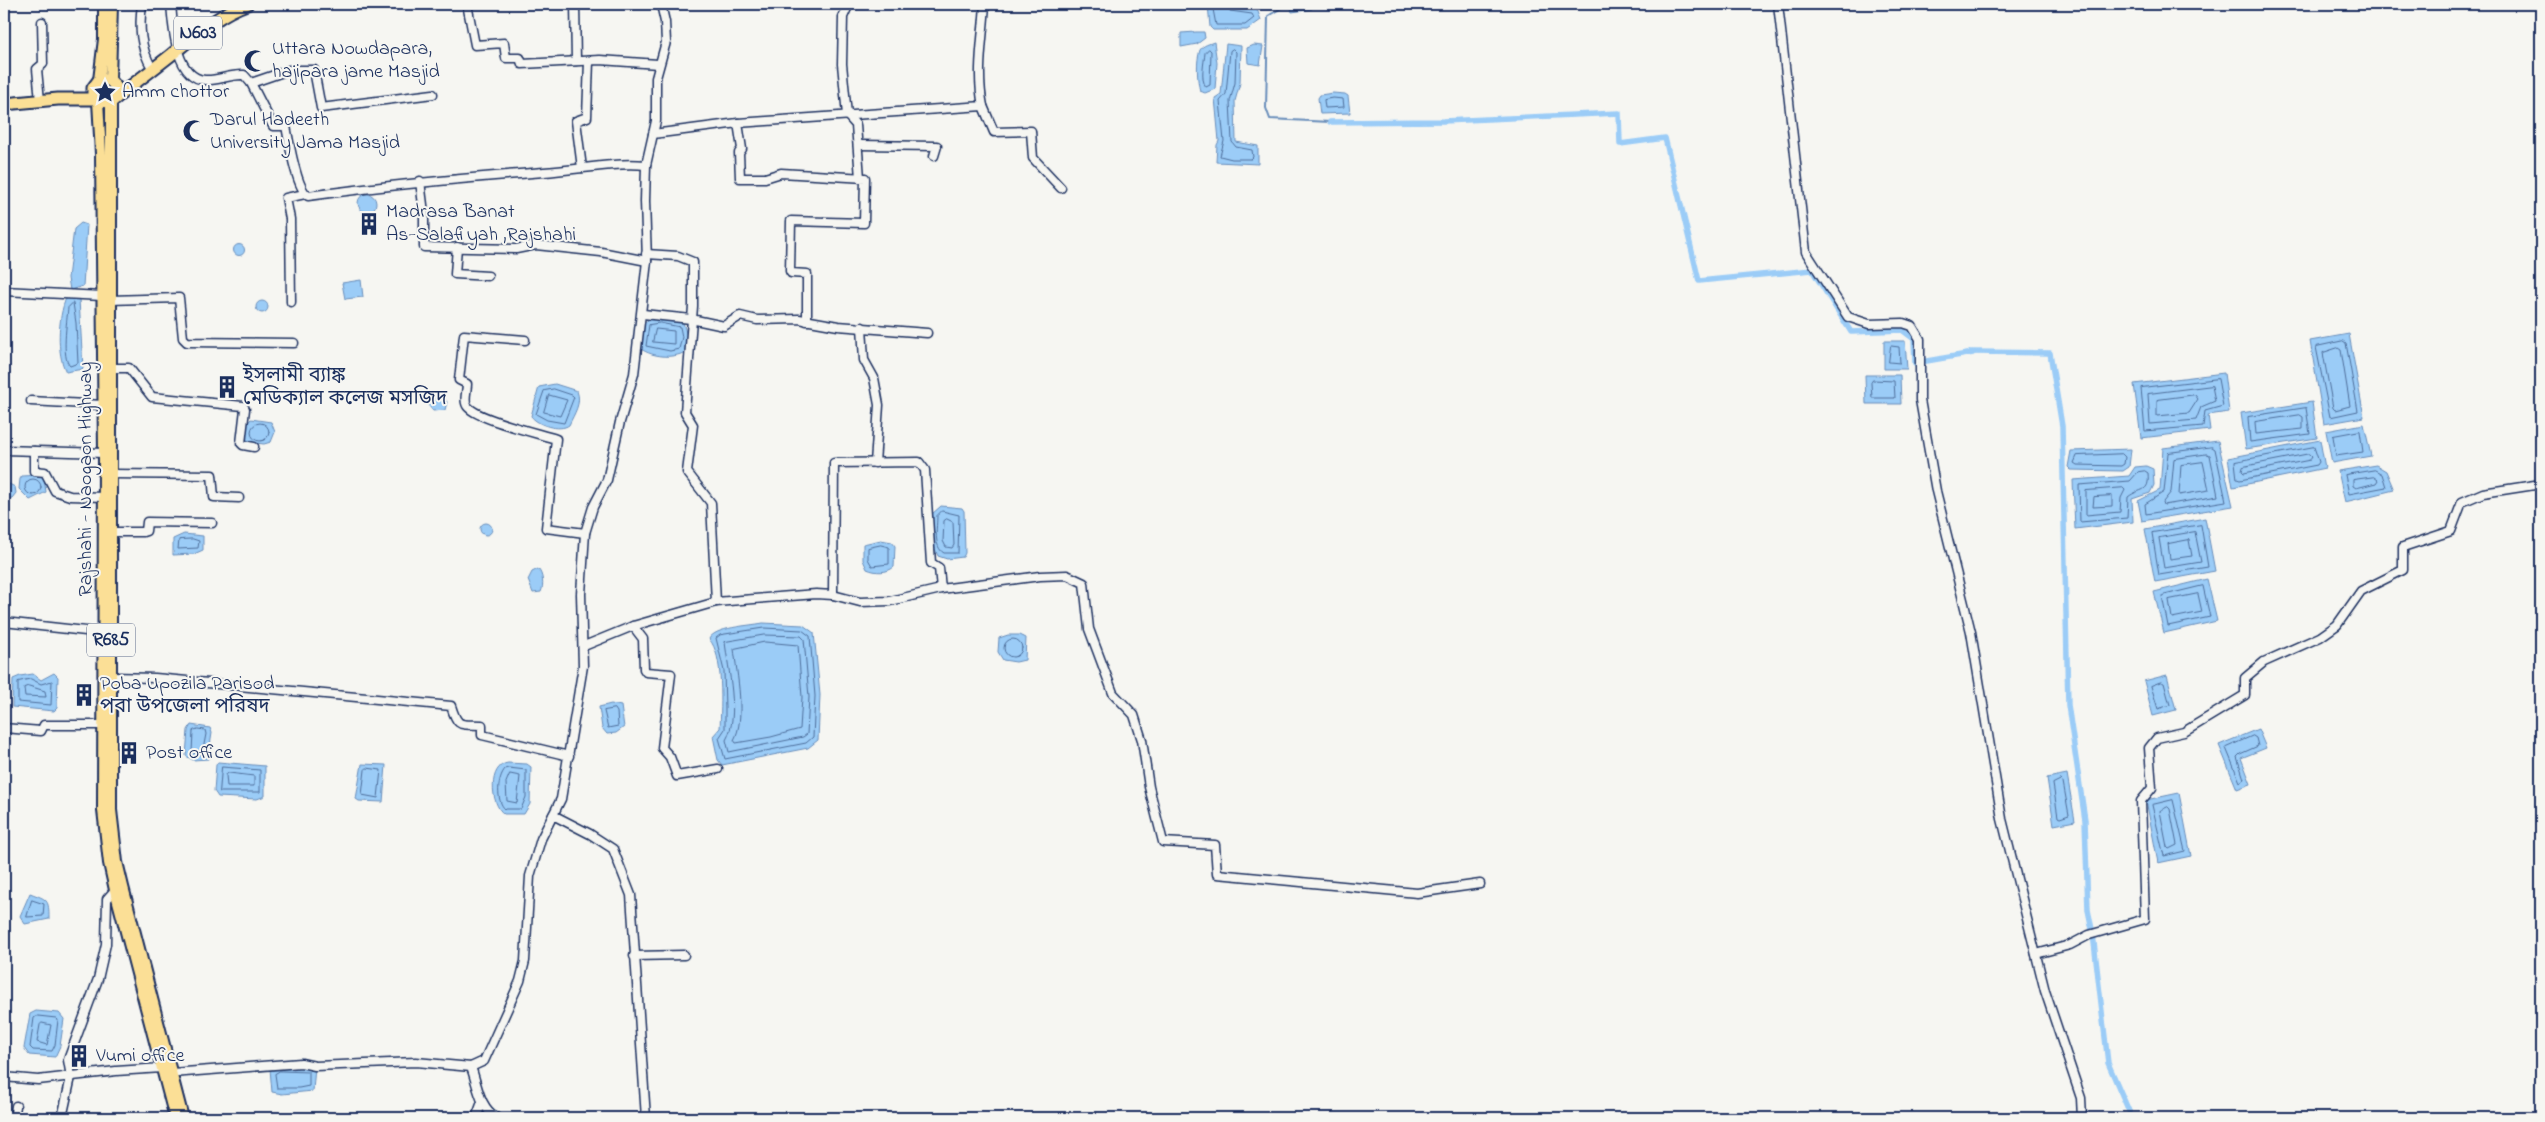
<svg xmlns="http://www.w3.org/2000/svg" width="2545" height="1122" viewBox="0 0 2545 1122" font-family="'Indie Flower','Noto Sans Bengali',sans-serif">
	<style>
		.water { fill: #9bccf7; stroke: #688dba }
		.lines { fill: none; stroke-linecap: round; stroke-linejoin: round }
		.shore { stroke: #4e6e9b; stroke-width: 1 }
		.stream { stroke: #688dba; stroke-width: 2 }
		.canal { stroke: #9bccf7; stroke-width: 5.5 }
		.minor-casing { stroke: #1b2f5e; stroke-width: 11 }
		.major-casing { stroke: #1b2f5e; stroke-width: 14 }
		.highway-casing { stroke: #1b2f5e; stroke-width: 15 }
		.minor { stroke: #f6f6f2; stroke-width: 8 }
		.major { stroke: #fbdf96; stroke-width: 10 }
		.highway { stroke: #fbdf96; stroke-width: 11 }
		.labels { text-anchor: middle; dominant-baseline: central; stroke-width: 4; stroke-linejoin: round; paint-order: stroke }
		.shield { fill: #f6f6f2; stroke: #5d6b8a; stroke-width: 1 }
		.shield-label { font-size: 19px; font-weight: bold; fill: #1b2f5e }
		.poi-label { font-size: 20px; fill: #1b2f5e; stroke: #f6f6f2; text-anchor: start }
		.street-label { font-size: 20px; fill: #1b2f5e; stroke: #f6f6f2 }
	</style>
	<rect width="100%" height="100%" fill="#f6f6f2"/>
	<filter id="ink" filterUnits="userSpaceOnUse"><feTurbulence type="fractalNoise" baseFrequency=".02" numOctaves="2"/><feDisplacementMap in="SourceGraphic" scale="10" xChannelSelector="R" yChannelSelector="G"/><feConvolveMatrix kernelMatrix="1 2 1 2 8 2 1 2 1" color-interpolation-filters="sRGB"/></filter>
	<g filter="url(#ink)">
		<g class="water">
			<path d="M1208,4h24v3l25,2 4,11 -14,10h-34l-3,-3z"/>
			<path d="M1290,4h22v5l-20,3z"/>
			<path d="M1196,32h8l1,6 -8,6 -16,3v-14z"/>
			<path d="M1214,42l3,21 -2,26 -10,4 -5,-2c-3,-11 -4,-30 0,-41 3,-5 9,-6 14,-8z"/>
			<path d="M1226,44l15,2 -1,37 -5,18 1,41 22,4v18l-42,-2 1,-17 2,-4 -4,-43 6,-4z"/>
			<path d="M1254,45l9,1 -3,19 -12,-2 -1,-15z"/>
			<path d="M1333,93l12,1 3,2 2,17 -30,1 -2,-16 2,-3z"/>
			<circle cx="367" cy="203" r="9"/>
			<path d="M81,223l6,2 -4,61 -13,4 -2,-12 6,-49z"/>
			<circle cx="239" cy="250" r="5.5"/>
			<path d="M361,280l2,17 -18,2 -3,-16z"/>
			<path d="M66,298l13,1 4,70 -17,3c-10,-19 -8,-54 0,-74z"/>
			<circle cx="262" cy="307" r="6"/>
			<path d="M651,318l32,4 4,14 -2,16c-12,7 -32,5 -44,-3l3,-26z"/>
			<path d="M2349,334l15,83 -40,7 -14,-83z"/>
			<path d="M1884,341h21l2,28h-23z"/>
			<path d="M2224,373l5,39 -21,3 2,15 -69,8 -7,-54z"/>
			<path d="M1865,375h35l1,29h-35z"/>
			<path d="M555,384l22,7c5,12 -3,23 -8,34 -9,7 -32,0 -38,-9l8,-29z"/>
			<path d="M443,397l4,5 -2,8 -12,1 -5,-6v-4l5,-3z"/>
			<path d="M2312,402l5,36 -71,11 -5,-36z"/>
			<path d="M251,419l20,3 4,10 -4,10 -7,2 -17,-2 -1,-17z"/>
			<path d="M2364,424l7,32 -39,7 -6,-32z"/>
			<path d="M2320,440l5,28 -92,19 -5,-29z"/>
			<path d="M2218,441l15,65 -91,15 -4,-20 22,-11 3,-42z"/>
			<path d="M2131,449l-2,18 -6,4 -52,-1 -3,-3 3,-16z"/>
			<path d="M2376,465l10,6 8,19 -49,12 -7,-31z"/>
			<path d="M2146,466l7,3 1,16 -4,8 -18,6 1,23 -58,7 -2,-49 56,-4 6,-9z"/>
			<path d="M39,475l5,3 2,14 -16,8 -11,-11 1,-10 2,-3z"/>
			<path d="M5,482l10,5 1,6 -4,5 -8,1z"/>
			<path d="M941,506l21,2 2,3 1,42 -2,4 -16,2 -9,-3 -6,-14v-28z"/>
			<path d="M2205,518l10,53 -60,11 -10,-53z"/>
			<circle cx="486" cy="529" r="6"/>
			<path d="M184,534l19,2v14l-9,4 -21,1v-16z"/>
			<path d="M881,540l11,2 3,4 -1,21c-7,6 -18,6 -27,2l-4,-9v-16z"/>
			<path d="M538,569c5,5 6,17 3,23l-8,1 -5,-13 4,-8z"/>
			<path d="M2207,579l10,42 -53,12 -10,-41z"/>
			<path d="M763,623l40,2 11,8 6,62 -2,45 -10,8 -86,17 -4,-5 -5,-24 7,-8c1,-21 4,-73 -11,-89 6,-12 39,-13 54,-16z"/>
			<path d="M1008,635h12l6,3 -1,22 -9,2 -13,-2 -5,-8 1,-14z"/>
			<path d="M54,673l4,4 -1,31 -3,3 -42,-4 1,-28 7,-3 13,-2 8,6z"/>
			<path d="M2167,675l9,35 -23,6 -9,-35z"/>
			<path d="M611,704l10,2 3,21 -8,6 -9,1 -5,-6 -3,-21z"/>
			<path d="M191,725l19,3 2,5 -4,26 -15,1 -7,-4 2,-26z"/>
			<path d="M2258,729l8,19 -25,10 10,26 -14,5 -18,-44z"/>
			<path d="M218,762l47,4v30l-8,3 -39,-2 -4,-6 2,-26z"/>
			<path d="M508,763l19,1 4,3 -1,37 -6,10h-20c-14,-10 -16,-49 4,-51z"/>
			<path d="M362,764l24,1 -3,37 -24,-1 -3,-2z"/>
			<path d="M2067,774l8,47 -21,4 -7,-47z"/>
			<path d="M2179,793l12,63 -33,7 -12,-63z"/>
			<path d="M30,893c18,7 19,6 19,26l-24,5 -5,-8z"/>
			<path d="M36,1011l23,2 5,6 -4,27 -5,11 -26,-2 -5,-7 6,-34z"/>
			<path d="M279,1066l36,1 -2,24 -31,3 -10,-2 -2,-23z"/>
		</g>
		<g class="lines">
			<g class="shore">
				<path d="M1212,4l4,21h29l9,-7 -2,-4 -22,-3 -3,-7"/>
				<path d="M1209,49l2,2 -1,34 -4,2c-6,-8 -2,-24 -1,-34z"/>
				<path d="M1233,49l3,3 -1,31 -5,18 2,41 4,5 16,3 1,7 -2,2h-19l-12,-3 4,-15 -4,-40 6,-7 4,-43z"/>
				<path d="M1333,98l10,1 1,8 -19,1 -1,-8z"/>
				<path d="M73,303l3,20 2,40 -8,3c-9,-8 -3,-45 -2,-58z"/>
				<path d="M660,323l20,4 2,10 -3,12 -9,2 -24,-5 3,-21z"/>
				<path d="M656,329l18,2v13l-21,-2z"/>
				<path d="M2343,341l3,2 12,68 -28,6 -14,-70z"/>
				<path d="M1891,346l8,1 1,16 -11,-1z"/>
				<path d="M2338,348l3,2 9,56 -15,4 -2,-2 -10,-55z"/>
				<path d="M2218,379l5,27 -18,5 -2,15 -58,5 -4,-43z"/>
				<path d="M1873,380l21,1 1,17h-23l-1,-15z"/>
				<path d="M2212,386l3,15 -14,6 -5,13 -46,4 -2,-30z"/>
				<path d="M554,389l18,6 2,2 -10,26 -17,-3 -11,-6 8,-23z"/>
				<path d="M549,395l18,5 -7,16 -16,-4z"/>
				<path d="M2195,395l3,4 -9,14 -32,3v-16z"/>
				<path d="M2306,408l4,26 -60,8 -2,-25z"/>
				<path d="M2300,415l3,2v12l-47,5 -1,-12z"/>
				<circle cx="260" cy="432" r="9"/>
				<path d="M2360,431l3,21 -27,4 -3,-20z"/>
				<path d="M2212,447l3,2 11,52 -80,13 -1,-10 19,-12 4,-39z"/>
				<path d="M2314,447l5,15 -2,3 -77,15 -3,-1 -2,-17z"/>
				<path d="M2122,454l3,3 -1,7 -3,2 -44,-1 -3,-2 3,-7z"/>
				<path d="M2207,454l3,1 8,41 -54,9 -1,-3 8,-10 3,-33z"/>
				<path d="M2309,454l3,3 -2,3 -66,13 -2,-2 1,-4z"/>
				<path d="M2203,462l6,28 -30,5 2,-30z"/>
				<path d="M2375,470l7,4 4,13 -37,7 -4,-19z"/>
				<path d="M2145,471l3,2c2,21 -7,14 -20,24l-1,21 -47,4 -1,-37 51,-4 8,-9z"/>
				<path d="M2374,477l4,3 -2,3 -20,5 -3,-2v-6z"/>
				<circle cx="33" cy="487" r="8"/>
				<path d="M2123,488l2,2 -4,8 -1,14 -34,3v-24z"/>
				<path d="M2112,496v10l-19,1 1,-10z"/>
				<path d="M942,511l17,4 -1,38h-14c-11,-6 -7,-26 -7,-37z"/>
				<path d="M947,519l6,3 1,23 -2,3 -6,-1 -3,-6 1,-20z"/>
				<path d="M2201,525l7,42 -49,8 -7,-42z"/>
				<path d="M2195,532l6,30 -37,6 -5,-30z"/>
				<path d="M193,539l6,2 -1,7 -20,1 1,-9z"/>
				<path d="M2189,540l3,16 -22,3 -2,-15z"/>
				<path d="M881,545l8,2v17l-17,2 -4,-7v-11z"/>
				<path d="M2203,586l7,31 -42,9 -6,-30z"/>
				<path d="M2198,594l4,18 -30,6 -3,-18z"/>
				<path d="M764,628l38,2 8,6 5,60 -2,41 -7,6 -81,16 -6,-21 6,-9v-20l-1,-38 -8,-33 4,-3z"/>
				<path d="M764,635l37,1 3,3 5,58 -2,37 -4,3 -74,15 -3,-12c14,-24 2,-71 -1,-98z"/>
				<circle cx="1013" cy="648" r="9"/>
				<path d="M765,642l33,3 4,52 -2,32 -29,8 -35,6 -2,-3c12,-21 3,-66 0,-91z"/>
				<path d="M31,679l10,5 11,-3 -1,24 -33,-3v-20z"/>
				<path d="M2161,682l3,1 6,22 -12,4 -7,-23z"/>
				<path d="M29,686l16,5 1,6 -21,-1 -1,-8z"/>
				<path d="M615,709l2,3 1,14 -10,2 -4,-17z"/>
				<path d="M198,729l7,1 1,4 -4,21 -10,-2 1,-22z"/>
				<path d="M2253,736l3,2 2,8 -18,8 -3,3 7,22 -4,3 -14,-34z"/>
				<path d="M222,767l38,3v22h-40z"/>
				<path d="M367,768l14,2 -3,28 -16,-3 3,-25z"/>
				<path d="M509,768l17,2v27l-5,12h-16c-9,-8 -8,-31 0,-40z"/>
				<path d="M229,773l25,3v10h-27l-1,-11z"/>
				<path d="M510,774l10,2 -3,27 -10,-2 -1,-18z"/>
				<path d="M2061,780l2,2 6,33 -9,3 -2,-1 -5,-33z"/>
				<path d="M2173,800l12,51 -21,5 -12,-51z"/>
				<path d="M2168,807l2,2 7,36 -8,4 -2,-2 -7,-36z"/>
				<path d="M32,900l12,4 -1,12 -16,1z"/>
				<path d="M38,1016l18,2 2,2 -3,25 -3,6 -19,-1 -3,-3 4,-29z"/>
				<path d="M42,1023l9,2 -4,20 -10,-3 3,-17z"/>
				<path d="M280,1071l29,1v14l-10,2h-22l-2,-14z"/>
			</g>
			<path class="stream" d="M1283,4v3l-15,9 -2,92 4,11 60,3"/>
			<g class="canal">
				<path d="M1330,122l113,-1 176,-8 1,31 45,-6 34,143 113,-11 39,62 51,-2 12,9 1,24 58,-10"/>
				<path d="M1971,352l79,1 12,73 6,279 17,115 3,90 5,24 15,129 24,55"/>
			</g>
			<defs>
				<g id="minor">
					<path d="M142,4c-3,23 -2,44 10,64"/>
					<path d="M171,4c2,22 4,74 34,76 13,1 25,-6 39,-5l7,8 22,43h13c3,15 10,62 22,70 79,-11 157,-18 236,-24 34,-2 68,-10 102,-7"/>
					<path d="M467,4l8,41 29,-2 2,15h14l2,6 78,-4 58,4"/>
					<path d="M575,4l1,57"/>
					<path d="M849,4l-6,13 -1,47 5,51 9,10 4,53"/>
					<path d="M1778,4l28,248 42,65 21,7 34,-1 9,3 8,13v61l16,91 35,141 31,187 43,172 36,107 1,20"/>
					<path d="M251,83l38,-13h25l7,38 112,-14"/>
					<path d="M40,101l-3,-32 6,-5 -1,-42"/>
					<path d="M983,106l11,26 37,-1 2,27 28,30"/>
					<path d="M738,123l4,26 -3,4 1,25h25l16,-5 84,5 -1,45 -73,-2 -1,50 1,2 16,1v47"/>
					<path d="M653,134l85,-11 245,-17c-7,-35 0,-67 2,-102"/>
					<path d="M858,145l79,1 -3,10"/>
					<path d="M582,168l-6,-47 11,-4 2,-56"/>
					<path d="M420,181l4,32v34l92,2 20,-4 65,7 46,9"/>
					<path d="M457,247l-2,27 33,2"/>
					<path d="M646,254l32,2 15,6v44l-8,106 8,13 -6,47 24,31 5,99"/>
					<path d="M4,291l98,5"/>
					<path d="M110,300l69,-2 4,40 4,4 107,1"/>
					<path d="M291,302l-1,-83 -4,-21 19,-4"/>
					<path d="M643,314l48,5 33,7 16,-10 17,4 42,-1 39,7 89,7"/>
					<path d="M862,327l2,33 10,18 5,27 -4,58"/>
					<path d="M525,340l-61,-5 -5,45 8,4c0,7 -4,18 1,23 12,13 69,26 88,32l-10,89 39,5"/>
					<path d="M107,368h22l23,29 91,9 2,3 -4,34 2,2 11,2"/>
					<path d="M31,401l72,4"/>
					<path d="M4,450l100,3"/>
					<path d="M34,451v20l11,1 10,19 15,5 34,1"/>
					<path d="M111,474l101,1 2,22 25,1"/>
					<path d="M112,532h31l3,-1 1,-9 65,1"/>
					<path d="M833,595l1,-132 85,-1 6,8 6,93 8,5 2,21"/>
					<path d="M4,622l100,11"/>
					<path d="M633,626l10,13 1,30 2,3 25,2 -9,74 8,9 7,19 41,-7"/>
					<path d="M584,646l49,-20 83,-24 100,-8 17,1 27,7 30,-1 51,-12 99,-13 27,-1 17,8 5,46 24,64 21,22 8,25 7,47 14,55 52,3 2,29 200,19 63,-9"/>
					<path d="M112,677l43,1 296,28c7,22 8,18 31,19v10l87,21"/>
					<path d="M4,728l37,3 3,-6h62"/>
					<path d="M553,815l37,19 23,15 18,46 15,223"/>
					<path d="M2036,954l34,-9 19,-10 56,-16 -4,-118 11,-13 -3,-40 8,-10 27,-6 61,-37v-17l19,-16 56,-25 17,-12 24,-34 42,-21v-23l48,-16 11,-29 21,-9 58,-9"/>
					<path d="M634,956l50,-1"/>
					<path d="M471,1067c7,19 8,40 26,51"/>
					<path d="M172,1073l129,-10 14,3 101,-4 55,5 13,-6 36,-80 5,-20 5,-85 11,-37 20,-40 22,-133 -2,-72 4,-61 8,-26 14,-27 13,-58 14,-48 13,-113 -2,-60 1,-36 10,-44v-43l10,-36 -1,-20 -4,-18"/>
					<path d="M4,1077l34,3 78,-9 46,-3"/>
					<path d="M14,1118l2,-12"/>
					<path d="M62,1118l9,-41 -3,-17 30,-81 8,-35 1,-45 8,-9"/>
					<path d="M476,1118l6,-16"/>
				</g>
				<g id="major">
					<path d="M99,80l5,-41v-35"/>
					<path d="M110,80l2,-76"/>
					<path d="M98,101l3,53 3,299 -1,357 6,53 6,27 60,228"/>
					<path d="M111,102v708l6,52 6,25 60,231"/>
				</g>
				<g id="highway">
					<path d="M116,95v-8l-6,-7h-11l-6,8v9l5,4 13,1c19,-16 40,-31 60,-47 24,-19 47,-41 76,-51"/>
					<path d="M4,104l54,-5h37"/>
				</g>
			</defs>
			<use href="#minor" class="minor-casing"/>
			<use href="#major" class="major-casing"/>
			<use href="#highway" class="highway-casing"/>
			<use href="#minor" class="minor"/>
			<use href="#major" class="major"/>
			<use href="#highway" class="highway"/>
		</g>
	</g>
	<defs>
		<symbol id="mosque-bare" viewBox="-9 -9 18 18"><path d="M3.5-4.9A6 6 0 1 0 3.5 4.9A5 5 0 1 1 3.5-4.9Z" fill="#1b2f5e" stroke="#f6f6f2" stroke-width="2.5" paint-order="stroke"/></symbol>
		<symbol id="sight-bare" viewBox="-9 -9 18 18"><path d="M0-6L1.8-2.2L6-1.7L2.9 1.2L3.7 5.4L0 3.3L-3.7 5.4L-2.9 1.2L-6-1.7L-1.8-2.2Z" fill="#1b2f5e" stroke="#f6f6f2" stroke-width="2.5" paint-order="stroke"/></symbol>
		<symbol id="building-bare" viewBox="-9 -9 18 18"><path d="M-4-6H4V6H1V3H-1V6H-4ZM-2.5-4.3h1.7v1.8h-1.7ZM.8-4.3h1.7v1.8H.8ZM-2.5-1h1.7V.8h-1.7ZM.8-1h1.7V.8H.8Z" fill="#1b2f5e" stroke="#f6f6f2" stroke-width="2.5" paint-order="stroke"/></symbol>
	</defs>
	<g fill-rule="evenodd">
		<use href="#mosque-bare" x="239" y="45" width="32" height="32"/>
		<use href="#sight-bare" x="89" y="76" width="32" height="32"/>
		<use href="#mosque-bare" x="178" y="115" width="32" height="32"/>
		<use href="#building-bare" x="353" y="208" width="32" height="32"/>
		<use href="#building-bare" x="211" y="371" width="32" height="32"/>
		<use href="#building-bare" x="68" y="679" width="32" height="32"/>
		<use href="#building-bare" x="113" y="737" width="32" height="32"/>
		<use href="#building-bare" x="63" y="1040" width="32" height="32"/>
	</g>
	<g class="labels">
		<g class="shield">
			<rect x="174" y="16.5" width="48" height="33" rx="4"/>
			<rect x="87" y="623.5" width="48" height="33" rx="4"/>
		</g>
		<g class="shield-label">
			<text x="198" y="33">N603</text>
			<text x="111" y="640">R685</text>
		</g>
		<g class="poi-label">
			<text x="272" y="49">Uttara Nowdapara,<tspan x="272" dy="23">hajipara jame Masjid</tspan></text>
			<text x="122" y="92">Amm chottor</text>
			<text x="210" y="120">Darul Hadeeth<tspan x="210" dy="23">University Jama Masjid</tspan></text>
			<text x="386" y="212">Madrasa Banat<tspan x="386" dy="23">As-Salafiyah ,Rajshahi</tspan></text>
			<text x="243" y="376">ইসলামী ব্যাঙ্ক<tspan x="243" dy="23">মেডিক্যাল কলেজ মসজিদ</tspan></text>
			<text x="100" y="684">Poba Upozila Parisod<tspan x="100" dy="23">পবা উপজেলা পরিষদ</tspan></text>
			<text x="146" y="753">Post office</text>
			<text x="96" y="1056">Vumi office</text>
		</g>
		<g class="street-label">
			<text transform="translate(86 479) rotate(-90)">Rajshahi - Naogaon Highway</text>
		</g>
	</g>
	<rect width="2545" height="1122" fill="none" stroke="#f6f6f2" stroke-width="20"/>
	<rect x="10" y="10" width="2525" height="1102" fill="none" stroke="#1b2f5e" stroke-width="2" filter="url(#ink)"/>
</svg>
